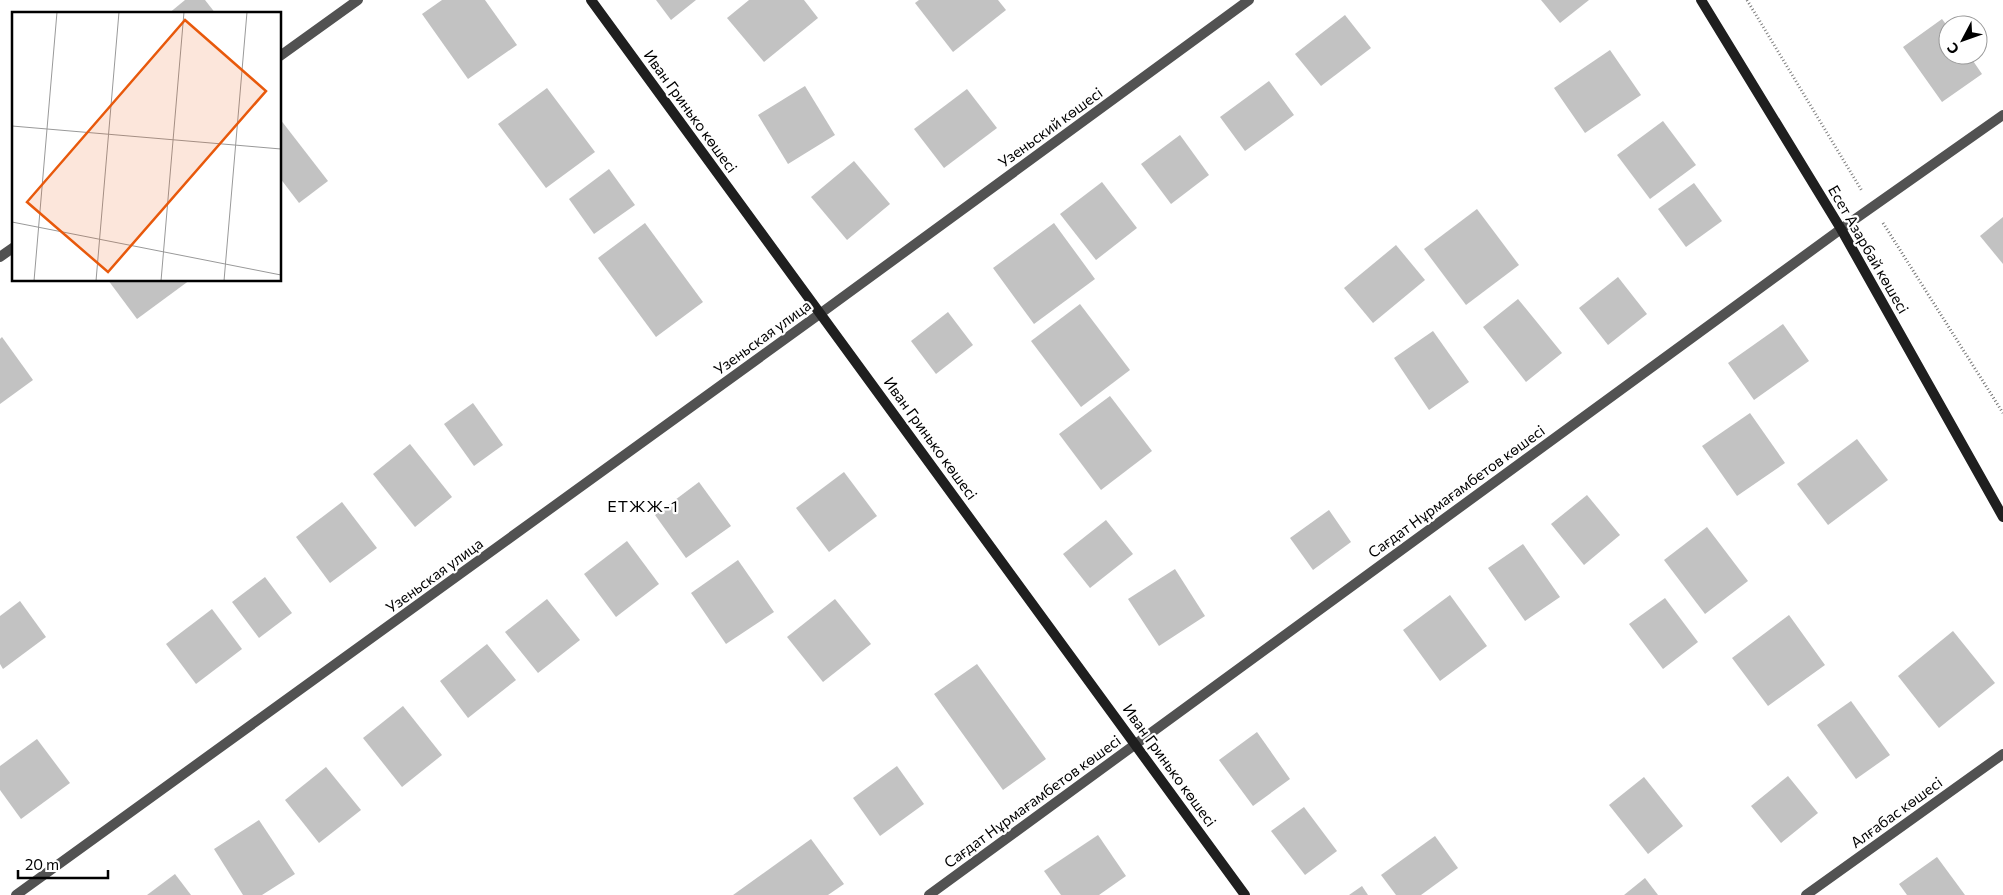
<svg xmlns="http://www.w3.org/2000/svg" width="2003" height="895" viewBox="0 0 2003 895" font-family="Commissioner,sans-serif">
	<style>
		.building { fill: #c2c2c2 }
		.lines { fill: none; stroke-linecap: round; stroke-linejoin: round }
		.path { stroke: #747474; stroke-width: 3; stroke-dasharray: 1 2.5; stroke-linecap: butt }
		.street { stroke: #525252; stroke-width: 10 }
		.secondary { stroke: #1f1f1f; stroke-width: 10 }
		.labels { text-anchor: middle; dominant-baseline: central; stroke-width: 4.5; stroke-linejoin: round; paint-order: stroke }
		.street-label { font-size: 15px; fill: #000; stroke: #fff }
		.neighbourhood-label { font-size: 16px; letter-spacing: 1px; fill: #000; stroke: #fff }
		.inset-road { fill: none; stroke: #999; stroke-width: 1 }
		.view { fill: #e8590c; fill-opacity: 0.15; stroke: #e8590c; stroke-width: 2.5 }
		.inset-edge { fill: none; stroke: #000; stroke-width: 2.5 }
	</style>
	<rect width="100%" height="100%" fill="#fff"/>
	<g class="building">
		<path d="M185,0h20l11,14h-48z"/>
		<path d="M442,0h43l32,45 -49,34 -46,-65z"/>
		<path d="M656,0h40l-25,20z"/>
		<path d="M749,0h55l14,18 -54,44 -37,-44z"/>
		<path d="M919,0h79l8,10 -53,42 -38,-49z"/>
		<path d="M1541,0h48l-29,23z"/>
		<path d="M1345,15l26,33 -50,38 -26,-32z"/>
		<path d="M1942,19l6,8v28h21l13,19 -40,28 -39,-55z"/>
		<path d="M1610,50l31,45 -56,38 -31,-45z"/>
		<path d="M1269,81l25,34 -49,36 -25,-34z"/>
		<path d="M805,86l30,49 -47,29 -30,-49z"/>
		<path d="M547,88l48,64 -49,36 -48,-64z"/>
		<path d="M967,89l30,39 -53,40 -30,-39z"/>
		<path d="M280,119l48,62 -29,22 -19,-25z"/>
		<path d="M1663,121l33,44 -46,34 -33,-44z"/>
		<path d="M1180,135l29,40 -38,29 -30,-40z"/>
		<path d="M854,161l36,43 -43,36 -36,-43z"/>
		<path d="M609,169l26,36 -41,29 -25,-35z"/>
		<path d="M1102,182l35,46 -41,32 -36,-46z"/>
		<path d="M1694,183l28,38 -36,26 -28,-38z"/>
		<path d="M1477,209l42,56 -53,40 -42,-56z"/>
		<path d="M2003,217v47l-23,-28z"/>
		<path d="M645,223l58,79 -47,35 -58,-79z"/>
		<path d="M1054,223l41,56 -61,45 -41,-56z"/>
		<path d="M1396,245l29,35 -52,43 -29,-35z"/>
		<path d="M1618,277l29,37 -39,31 -29,-37z"/>
		<path d="M108,280h82l-53,39z"/>
		<path d="M1518,299l44,54 -36,29 -43,-55z"/>
		<path d="M1080,304l50,66 -49,37 -50,-66z"/>
		<path d="M948,312l25,33 -37,29 -25,-33z"/>
		<path d="M1783,324l26,37 -55,39 -26,-37z"/>
		<path d="M1433,331l36,51 -40,28 -35,-52z"/>
		<path d="M2,337l31,43 -33,24v-65z"/>
		<path d="M1110,396l42,55 -51,39 -42,-56z"/>
		<path d="M473,403l30,42 -29,21 -30,-42z"/>
		<path d="M1750,413l35,50 -48,33 -35,-50z"/>
		<path d="M1857,439l31,41 -60,45 -31,-41z"/>
		<path d="M410,444l42,53 -37,30 -42,-53z"/>
		<path d="M844,472l33,44 -48,36 -33,-44z"/>
		<path d="M699,482l32,44 -45,32 -31,-43z"/>
		<path d="M1587,495l33,40 -36,30 -33,-41z"/>
		<path d="M342,502l35,46 -47,35 -34,-46z"/>
		<path d="M1329,510l22,32 -38,28 -23,-32z"/>
		<path d="M1106,520l27,34 -43,34 -27,-34z"/>
		<path d="M1707,527l41,54 -43,33 -41,-54z"/>
		<path d="M627,541l32,43 -43,33 -32,-43z"/>
		<path d="M1523,544l37,53 -35,24 -37,-53z"/>
		<path d="M738,560l36,52 -48,32 -35,-51z"/>
		<path d="M1175,569l30,47 -46,30 -31,-47z"/>
		<path d="M265,577l27,36 -33,25 -27,-36z"/>
		<path d="M1450,595l37,51 -47,35 -37,-51z"/>
		<path d="M1665,598l33,44 -35,27 -34,-45z"/>
		<path d="M547,599l33,41 -42,33 -33,-41z"/>
		<path d="M835,599l36,45 -48,38 -36,-45z"/>
		<path d="M20,601l26,36 -43,32 -3,-5v-48z"/>
		<path d="M212,609l30,40 -46,35 -30,-40z"/>
		<path d="M1789,615l36,50 -57,41 -36,-48z"/>
		<path d="M1953,631l42,52 -56,45 -41,-52z"/>
		<path d="M487,644l29,36 -48,38 -28,-37z"/>
		<path d="M977,664l69,95 -43,31 -69,-96z"/>
		<path d="M1851,701l39,54 -34,24 -39,-54z"/>
		<path d="M403,706l39,49 -40,32 -39,-49z"/>
		<path d="M1257,732l33,47 -37,27 -34,-46z"/>
		<path d="M37,739l33,44 -49,36 -21,-29v-24z"/>
		<path d="M897,766l27,38 -44,32 -27,-38z"/>
		<path d="M326,767l35,43 -42,33 -34,-43z"/>
		<path d="M1788,776l30,37 -37,30 -30,-37z"/>
		<path d="M1644,777l39,49 -35,28 -39,-49z"/>
		<path d="M1304,807l33,44 -32,24 -34,-44z"/>
		<path d="M259,820l36,54 -33,21h-19l-29,-46z"/>
		<path d="M1098,835l28,41 -27,19h-38l-17,-24z"/>
		<path d="M1435,836l23,32 -37,27h-25l-15,-20z"/>
		<path d="M811,839l33,45 -16,11h-95z"/>
		<path d="M1937,857l28,38h-58l-8,-11z"/>
		<path d="M175,874l16,21h-44z"/>
		<path d="M1645,878l13,17h-34z"/>
		<path d="M1362,886l6,9h-19z"/>
	</g>
	<g class="lines">
		<g class="path">
			<path d="M1747,0l115,191"/>
			<path d="M1883,223l120,190"/>
		</g>
		<g class="street">
			<path d="M280,56l78,-56"/>
			<path d="M0,257l14,-10"/>
			<path d="M16,895l805,-582 428,-313"/>
			<path d="M929,895l912,-666 162,-114"/>
			<path d="M1806,895l197,-141"/>
		</g>
		<g class="secondary">
			<path d="M591,0l654,895"/>
			<path d="M1701,0l140,229 162,288"/>
		</g>
	</g>
	<g class="labels">
		<g class="street-label">
			<text transform="translate(691 111) rotate(54)">Иван Гринько көшесі</text>
			<text transform="translate(1050 127) rotate(-36)">Узеньский көшесі</text>
			<text transform="translate(1869 249) rotate(60)">Есет Азарбай көшесі</text>
			<text transform="translate(762 337) rotate(-36)">Узеньская улица</text>
			<text transform="translate(931 438) rotate(54)">Иван Гринько көшесі</text>
			<text transform="translate(1456 491) rotate(-36)">Сағдат Нұрмағамбетов көшесі</text>
			<text transform="translate(434 575) rotate(-36)">Узеньская улица</text>
			<text transform="translate(1170 765) rotate(54)">Иван Гринько көшесі</text>
			<text transform="translate(1032 801) rotate(-36)">Сағдат Нұрмағамбетов көшесі</text>
			<text transform="translate(1896 812) rotate(-36)">Алғабас көшесі</text>
		</g>
		<g class="neighbourhood-label">
			<text x="643" y="505">ЕТЖЖ-1</text>
		</g>
	</g>
	<g transform="translate(12 12)">
		<rect width="269" height="269" fill="#fff"/>
		<path class="inset-road" d="M0,114l269,23M0,210l269,53M22,269l23,-269M84,269l23,-269M149,269l23,-269M212,269l23,-269"/>
		<path class="view" d="M173,8l81,71 -158,181 -81,-70z"/>
		<rect width="269" height="269" class="inset-edge"/>
	</g>
	<g transform="translate(1963 40) rotate(229)"><circle r="24" fill="#ffffff" stroke="#999999"/>
	<path d="M0-4L9 19L0 12L-9 19Z" fill="#000000"/>
	<text y="-8" font-size="14" font-weight="bold" text-anchor="middle" fill="#000000">С</text>
	</g>
	<path d="M18 870v8h90v-8" fill="none" stroke="#000000" stroke-width="2.5"/>
	<text x="25" y="870" font-size="15" fill="#000000" stroke="#ffffff" stroke-width="4" paint-order="stroke">20 m</text>
</svg>
